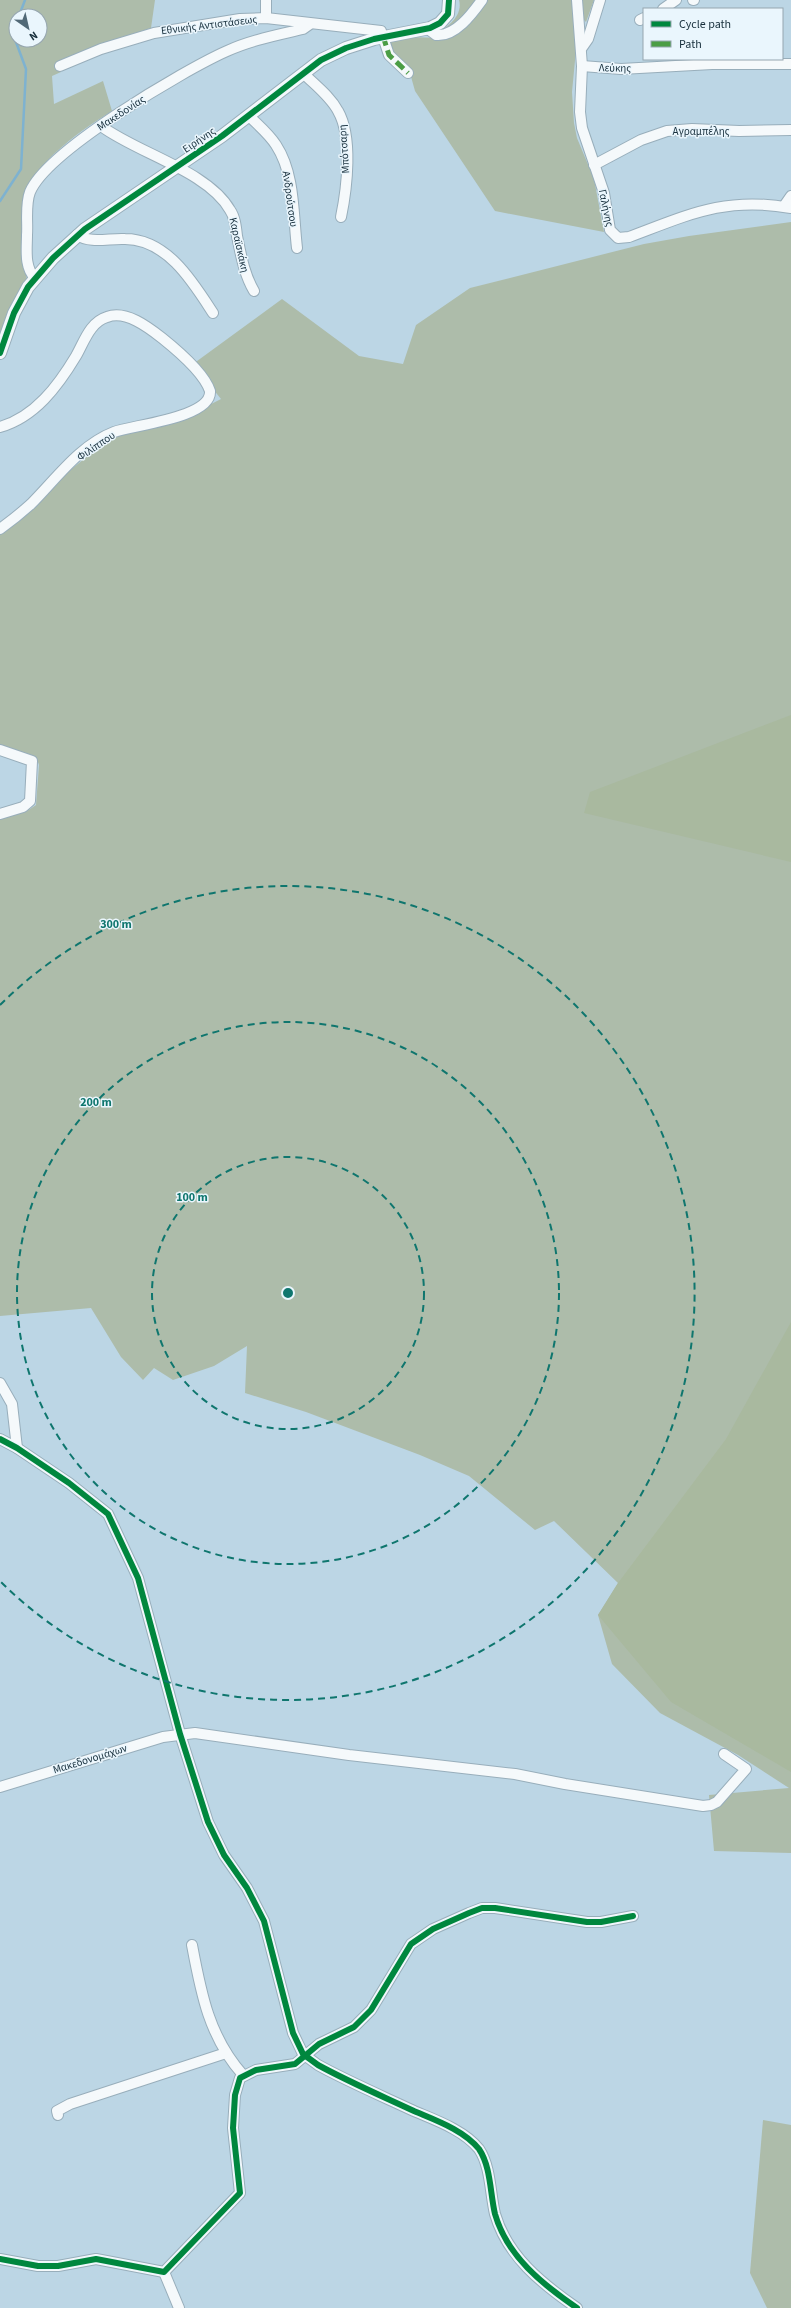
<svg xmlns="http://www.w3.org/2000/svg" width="791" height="2308" viewBox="0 0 791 2308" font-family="'Source Sans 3',sans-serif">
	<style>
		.green { fill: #adbcaa; fill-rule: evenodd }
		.forest { fill: #a9b99f }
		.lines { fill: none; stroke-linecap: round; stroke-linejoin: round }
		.stream { stroke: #7eb2d0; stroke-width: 2.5 }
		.minor-casing { stroke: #98aebb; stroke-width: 12 }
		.tertiary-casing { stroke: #98aebb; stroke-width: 14 }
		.minor { stroke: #f5f9fb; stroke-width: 10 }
		.tertiary { stroke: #f5f9fb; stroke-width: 12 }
		.quiet { stroke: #4b9d45; stroke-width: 5; stroke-dasharray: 10 5; stroke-linecap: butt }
		.cycleway-casing { stroke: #eaf6fd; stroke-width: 8 }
		.cycleway { stroke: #00873e; stroke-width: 6 }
		.ring { fill: none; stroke: #0f766e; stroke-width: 2; stroke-dasharray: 7 5 }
		.labels { text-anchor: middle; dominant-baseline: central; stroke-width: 3; stroke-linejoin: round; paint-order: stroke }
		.street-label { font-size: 11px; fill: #172f3c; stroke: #eaf6fd }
		.centre { fill: #0f766e; stroke: #eaf6fd; stroke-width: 2 }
		.ring-label { font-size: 12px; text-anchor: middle; font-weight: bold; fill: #0f766e; stroke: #eaf6fd; stroke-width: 3; stroke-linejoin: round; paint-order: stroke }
	</style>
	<rect width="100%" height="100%" fill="#bcd6e5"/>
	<g class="green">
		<path d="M0,0h155l-4,28 -66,22 -28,13 4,9 -9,4 2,28 49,-23 9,30c-29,18 -73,48 -86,81l-2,70 3,18 -27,58zM16,16h24v24h-24z"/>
		<path d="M459,0h17v2l-22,24 -15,5c11,-5 24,-17 20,-31z"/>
		<path d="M487,0h86l3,50 -4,42 2,31 3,15 17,41 10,53 -109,-21 -80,-120 -5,-18 -7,-6 -17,-24 2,-2 22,-4 31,1z"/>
		<path d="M582,0h12l-8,22 -3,-3z"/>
		<path d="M791,222v1631l-77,-2 -5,-56 80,-7 -51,-33 -78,-42 -48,-49 -14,-49 20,-32 -64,-62 -19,9 -66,-54 -49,-21 -114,-43 -61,-19 2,-47 -33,20 -41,14 -19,-12 -11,12 -22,-23 -30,-49 -91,8v-497l27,-8 9,-6 3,-40 -2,-6 -3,-2 -34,-12v-210l63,-59 37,-30 19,-10 53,-12 49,-25 -28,-35 89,-65 77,57 44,8 13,-39 54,-37 174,-44 45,-8z"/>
		<path d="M763,2120l28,5v183h-24l-17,-35z"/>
	</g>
	<g class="forest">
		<path d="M791,715v147l-207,-49 6,-21z"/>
		<path d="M791,1322v450l-120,-70 -73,-87 20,-32 108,-144z"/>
	</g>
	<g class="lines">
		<g class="stream">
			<path d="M19,16l6,-16"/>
			<path d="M0,201l21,-32 5,-100 -13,-35 3,-9"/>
		</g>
		<defs>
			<g id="minor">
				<path d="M266,0v18"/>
				<path d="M577,0l5,66 -2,46 2,16 22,65 6,37 8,8 11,-1c59,-22 96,-41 162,-29"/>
				<path d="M693,0h1"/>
				<path d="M663,9l13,-9"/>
				<path d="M640,20l4,-2"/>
				<path d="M428,29l8,6c19,2 36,-21 46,-35"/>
				<path d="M581,49l7,-10 12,-39"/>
				<path d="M60,66l41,-17 53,-16 86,-14 26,-1 115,13 8,24 19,18"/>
				<path d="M582,66l39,3 91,-5h79"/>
				<path d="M303,73c12,12 27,23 35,38 15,26 9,77 3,106"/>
				<path d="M249,116c9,9 20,18 27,29 19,29 17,69 21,103"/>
				<path d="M101,126c36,27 107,45 129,84 5,7 6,17 7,26 4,19 7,38 17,55"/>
				<path d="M594,165l47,-25 26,-9 25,-2 47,2 52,-1"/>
				<path d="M784,206l7,-10"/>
				<path d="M77,235c14,9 32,3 48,4 42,0 68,43 88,74"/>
				<path d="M35,278c-11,-11 -8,-29 -8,-43 1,-13 -2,-30 3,-43 17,-41 154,-122 197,-141 24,-11 51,-16 76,-22l7,-5"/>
				<path d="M0,427c35,-10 58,-41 76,-71 8,-14 14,-34 31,-39 19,-7 41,10 55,21 15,12 42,35 48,53 2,27 -78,34 -96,41 -34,13 -58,47 -83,72 -10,9 -20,17 -31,25"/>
				<path d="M0,750l32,11 -2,40 -7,6 -23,7"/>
				<path d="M0,1383l12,21 5,44"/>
				<path d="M0,1439l17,9 52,35 39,31 30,64 42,156 28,88 16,33 23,33 17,33 29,112 10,21 15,11c31,17 64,31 96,46 21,9 50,19 65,38 12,18 11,44 16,65 12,42 47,70 82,94"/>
				<path d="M0,1787l163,-50 32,-4 154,22 166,19 50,10 138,22 8,-1 6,-3 29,-33 -22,-15"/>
				<path d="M192,1945c9,48 17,92 51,130"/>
				<path d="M58,2115l-1,-4 13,-7 156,-51"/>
				<path d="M0,2259l38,7h20l38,-7 68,13 76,-79 -7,-65 2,-33 5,-17 16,-8 39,-6 24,-20 35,-17 17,-17 40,-66 22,-15 36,-16 13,-5h13l92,14h14l32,-6"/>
				<path d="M164,2272l15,36"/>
			</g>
			<path id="tertiary" d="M0,353l14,-40 14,-26 25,-29 32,-29 137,-93 99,-76 25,-12 28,-9 56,-11 10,-5 8,-9 1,-14"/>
		</defs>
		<use href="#minor" class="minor-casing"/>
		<use href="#tertiary" class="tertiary-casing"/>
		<use href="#minor" class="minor"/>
		<use href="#tertiary" class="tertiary"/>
		<path class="quiet" d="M383,36l6,19 19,18"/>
		<defs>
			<g id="cycleway">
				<path d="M0,353l14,-40 14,-26 25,-29 32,-29 137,-93 99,-76 25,-12 28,-9 56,-11 10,-5 8,-9 1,-14"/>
				<path d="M0,1439l17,9 52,35 39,31 30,64 42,156 28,88 16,33 23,33 17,33 29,112 10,21 15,11c31,17 64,31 96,46 21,9 50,19 65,38 12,18 11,44 16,65 12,42 47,70 82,94"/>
				<path d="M0,2259l38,7h20l38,-7 68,13 76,-79 -7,-65 2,-33 5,-17 16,-8 39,-6 24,-20 35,-17 17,-17 40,-66 22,-15 36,-16 13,-5h13l92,14h14l32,-6"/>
			</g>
		</defs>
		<use href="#cycleway" class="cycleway-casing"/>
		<use href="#cycleway" class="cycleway"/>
	</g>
	<g class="ring">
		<circle cx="288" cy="1293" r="136"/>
		<circle cx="288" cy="1293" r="271"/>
		<path d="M0 1005A407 407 0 1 1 0 1581"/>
	</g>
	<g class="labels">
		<g class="street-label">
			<text transform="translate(209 25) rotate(-7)">Εθνικής Αντιστάσεως</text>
			<text transform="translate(615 68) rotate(1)">Λεύκης</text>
			<text transform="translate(121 113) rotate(-33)">Μακεδονίας</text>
			<text x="701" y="131">Αγραμπέλης</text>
			<text transform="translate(199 140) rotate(-34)">Ειρήνης</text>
			<text transform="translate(344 149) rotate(-94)">Μπότσαρη</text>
			<text transform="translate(290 199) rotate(82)">Ανδρούτσου</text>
			<text transform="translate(606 208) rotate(78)">Γαλήνης</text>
			<text transform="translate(239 245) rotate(77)">Καραϊσκάκη</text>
			<text transform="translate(96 446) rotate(-34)">Φιλίππου</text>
			<text transform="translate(90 1759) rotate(-17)">Μακεδονομάχων</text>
		</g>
	</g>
	<circle cx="288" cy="1293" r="6" class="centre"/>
	<g class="ring-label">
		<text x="116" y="928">300 m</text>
		<text x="96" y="1106">200 m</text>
		<text x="192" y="1201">100 m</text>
	</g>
	<rect x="643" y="8" width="140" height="52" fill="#eaf6fd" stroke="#96a6b0"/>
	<rect x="651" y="21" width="20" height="6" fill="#00873e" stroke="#96a6b0"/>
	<text x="679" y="28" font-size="12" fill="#172f3c">Cycle path</text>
	<rect x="651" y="41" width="20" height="6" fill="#4b9d45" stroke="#96a6b0"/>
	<text x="679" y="48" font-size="12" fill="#172f3c">Path</text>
	<g transform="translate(28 28) rotate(146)"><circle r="19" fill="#eaf6fd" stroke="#96a6b0"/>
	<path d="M0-3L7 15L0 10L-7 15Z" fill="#516977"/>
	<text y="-6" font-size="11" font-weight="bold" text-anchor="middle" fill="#172f3c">N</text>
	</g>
</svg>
